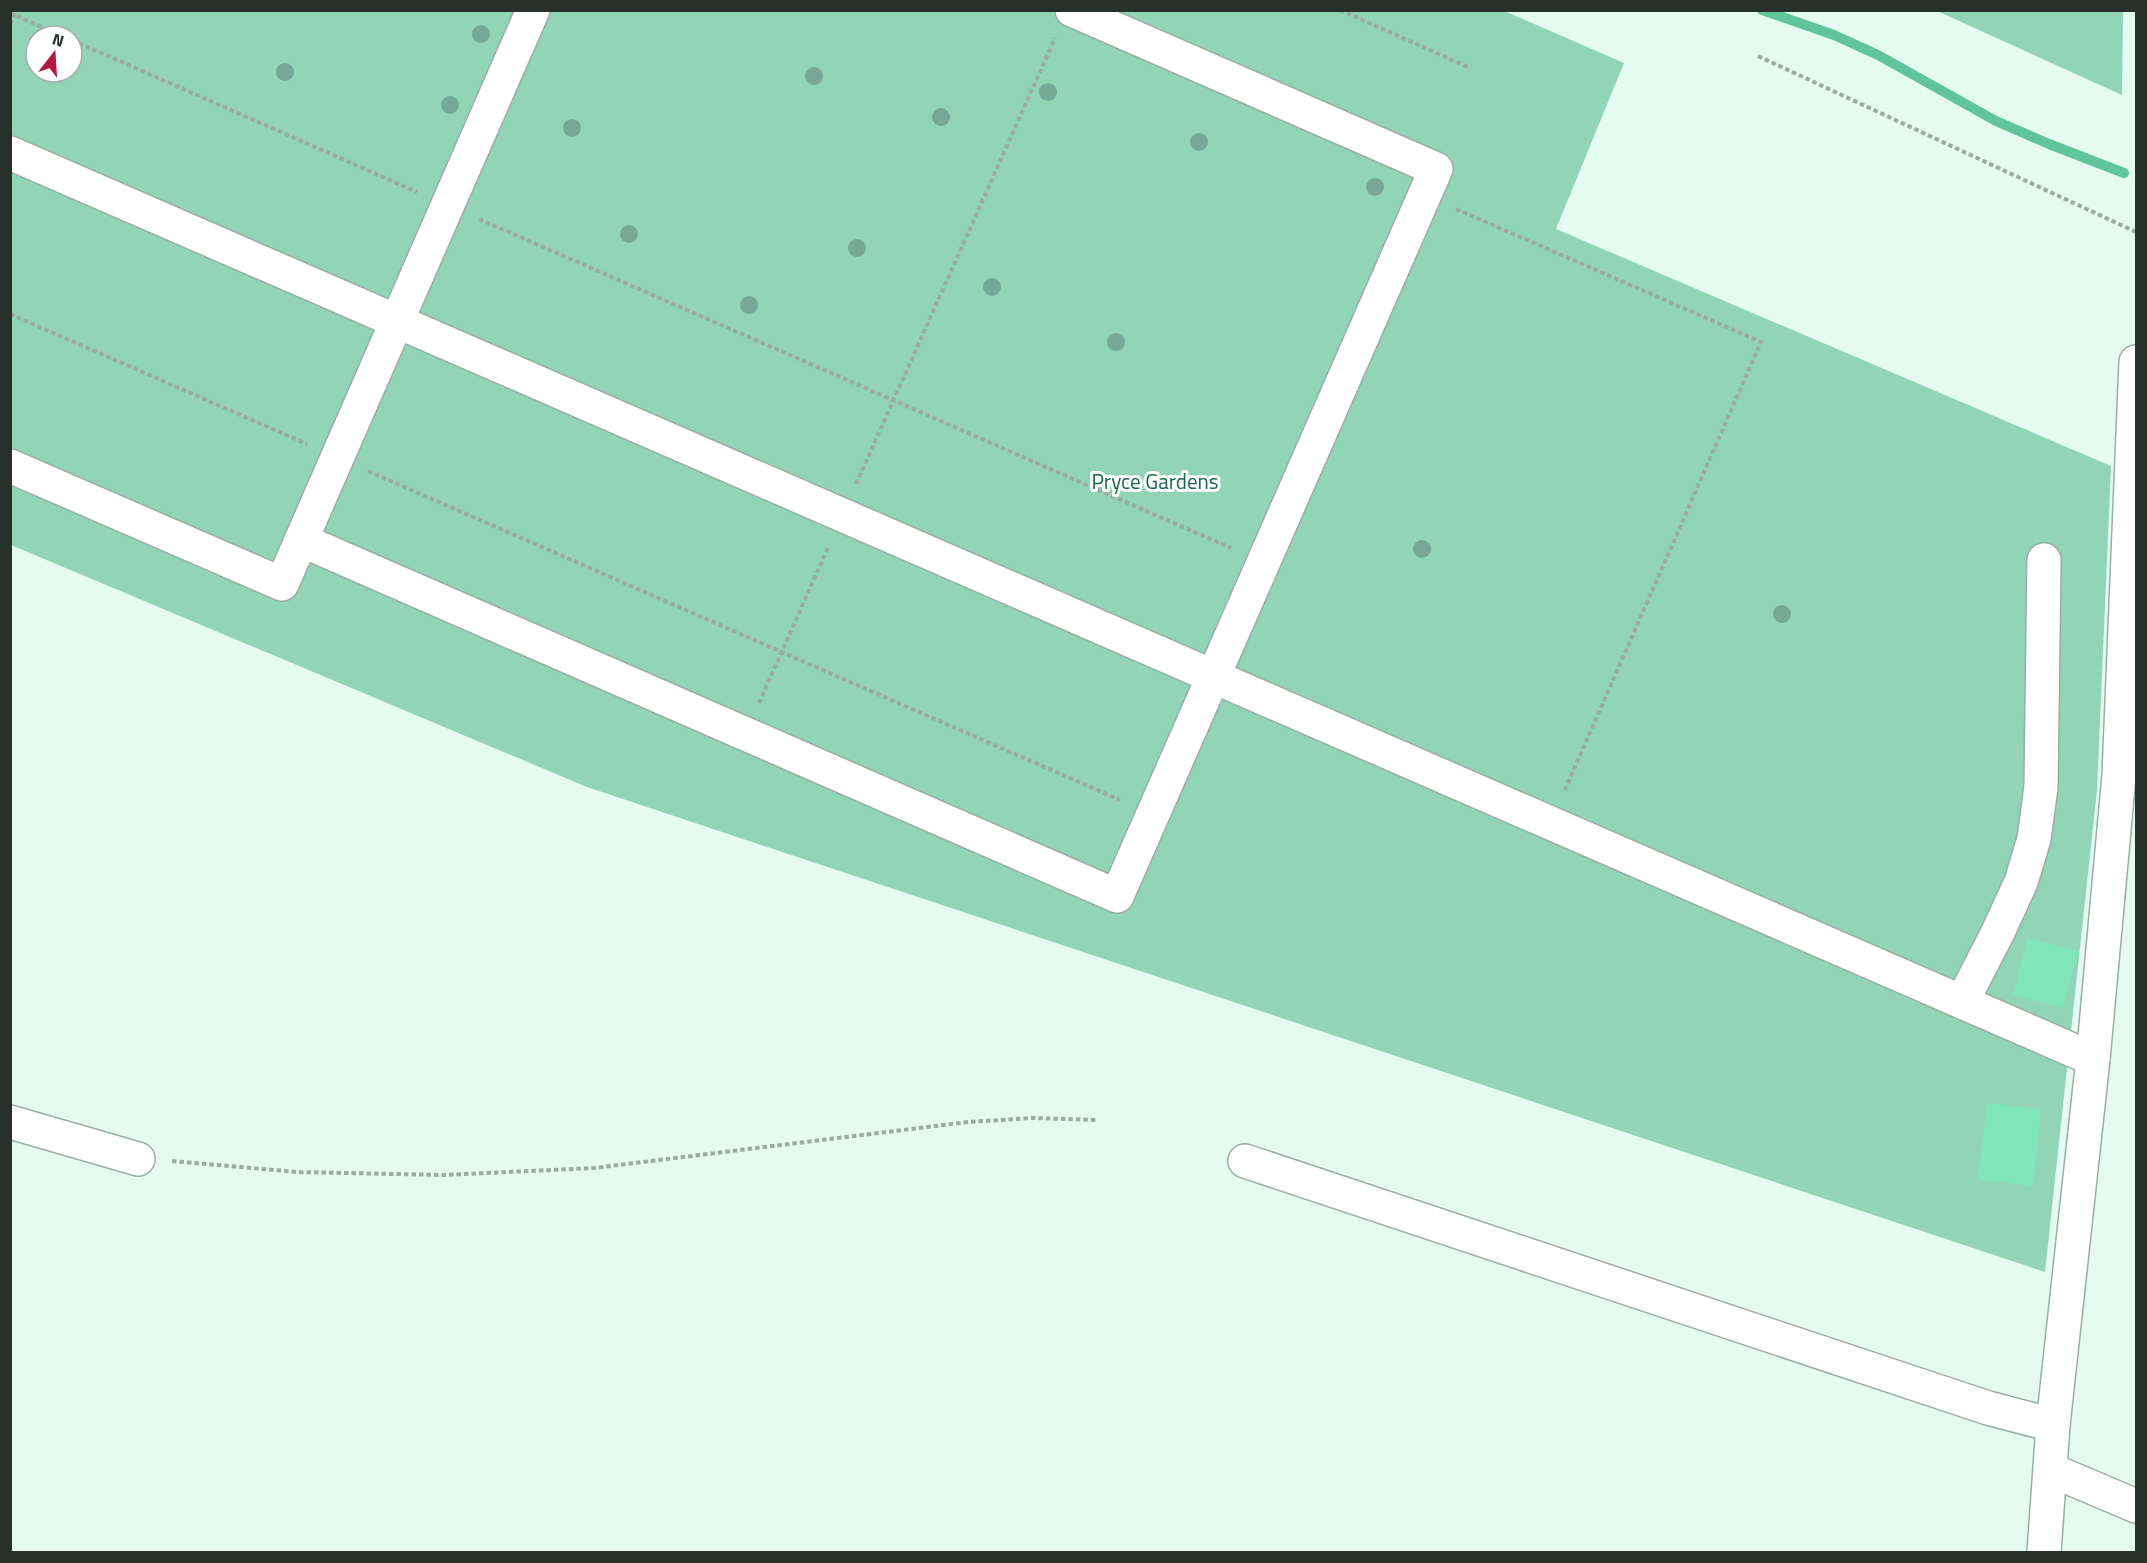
<svg xmlns="http://www.w3.org/2000/svg" width="2147" height="1563" viewBox="0 0 2147 1563" font-family="'Titillium Web',sans-serif">
	<style>
		.green { fill: #91d4b6; fill-rule: evenodd }
		.lines { fill: none; stroke-linecap: round; stroke-linejoin: round }
		.stream { stroke: #60c59b; stroke-width: 10 }
		.building { fill: #81e5ba }
		.minor-casing { stroke: #9baea5; stroke-width: 36 }
		.path { stroke: #9baba4; stroke-width: 4; stroke-dasharray: 4.5 3; stroke-linecap: butt }
		.minor { stroke: #fff; stroke-width: 33 }
		.tree { fill: #75a995 }
		.labels { text-anchor: middle; dominant-baseline: central; stroke-width: 6; stroke-linejoin: round; paint-order: stroke }
		.park-label { font-size: 21px; fill: #1a674b; stroke: #fff }
	</style>
	<rect width="100%" height="100%" fill="#e5faf0"/>
	<g class="green">
		<path d="M1502,10l122,53 -68,166 555,237 -14,324 -52,482 -1458,-485 -576,-242 -1,-534zM36,36h36v36h-36z"/>
		<path d="M1937,11h186l-1,84z"/>
	</g>
	<g class="lines">
		<path class="stream" d="M1762,10l72,25 44,20 118,66 53,23 75,29"/>
	</g>
	<g class="building">
		<path d="M2028,938l50,13 -15,57 -50,-13z"/>
		<path d="M1987,1103l54,6 -8,77 -55,-6z"/>
	</g>
	<g class="lines">
		<defs>
			<g id="minor">
				<path d="M10,153l2083,906"/>
				<path d="M10,466l272,118 251,-574"/>
				<path d="M301,540l816,356 319,-727 -364,-159"/>
				<path d="M1962,1002l36,-70 23,-50 13,-43 7,-52 3,-227"/>
				<path d="M10,1122l128,37"/>
				<path d="M1245,1161l743,247 65,17"/>
				<path d="M2051,1470l85,36"/>
				<path d="M2044,1552l9,-127 40,-366 26,-284 17,-413"/>
			</g>
		</defs>
		<use href="#minor" class="minor-casing"/>
		<g class="path">
			<path d="M1340,10l130,58"/>
			<path d="M10,13l52,23"/>
			<path d="M10,24l6,-14"/>
			<path d="M72,40l345,152"/>
			<path d="M1758,56l378,176"/>
			<path d="M1456,209l305,133 -197,450"/>
			<path d="M479,219l752,329"/>
			<path d="M10,314l297,130"/>
			<path d="M368,471l752,329"/>
			<path d="M856,484l199,-446"/>
			<path d="M759,703l70,-158"/>
			<path d="M172,1161l125,11 147,3 150,-7 374,-46 65,-4 65,2"/>
		</g>
		<use href="#minor" class="minor"/>
	</g>
	<g class="tree">
		<circle cx="481" cy="34" r="9"/>
		<circle cx="285" cy="72" r="9"/>
		<circle cx="814" cy="76" r="9"/>
		<circle cx="1048" cy="92" r="9"/>
		<circle cx="450" cy="105" r="9"/>
		<circle cx="941" cy="117" r="9"/>
		<circle cx="572" cy="128" r="9"/>
		<circle cx="1199" cy="142" r="9"/>
		<circle cx="1375" cy="187" r="9"/>
		<circle cx="629" cy="234" r="9"/>
		<circle cx="857" cy="248" r="9"/>
		<circle cx="992" cy="287" r="9"/>
		<circle cx="749" cy="305" r="9"/>
		<circle cx="1116" cy="342" r="9"/>
		<circle cx="1422" cy="549" r="9"/>
		<circle cx="1782" cy="614" r="9"/>
	</g>
	<g class="labels">
		<g class="park-label">
			<text x="1155" y="481">Pryce Gardens</text>
		</g>
	</g>
	<rect width="2147" height="1563" fill="none" stroke="#28302c" stroke-width="24"/>
	<g transform="translate(54 54) rotate(17)"><circle r="28" fill="#ffffff" stroke="#a9acab" stroke-width="1.5"/>
	<path d="M0-4.5L10 22L0 15L-10 22Z" fill="#af1b3f"/>
	<text y="-9" font-size="16" font-weight="bold" text-anchor="middle" fill="#28302c">N</text>
	</g>
</svg>
